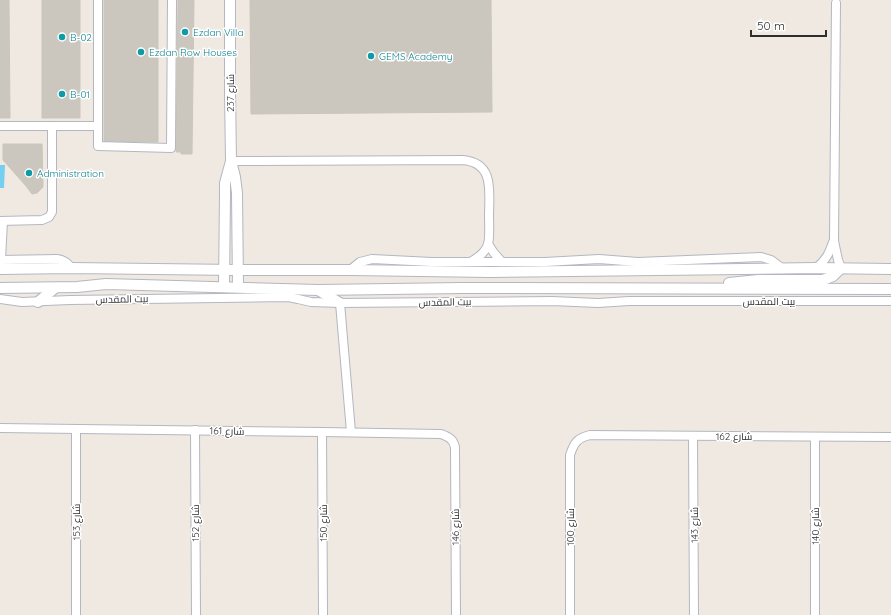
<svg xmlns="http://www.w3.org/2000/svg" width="891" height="615" viewBox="0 0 891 615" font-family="Quicksand,Cairo,sans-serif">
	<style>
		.water { fill: #75cff0 }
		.building { fill: #cbc7bf; stroke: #cbc5ba }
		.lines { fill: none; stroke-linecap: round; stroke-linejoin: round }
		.minor-casing { stroke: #b4b7c1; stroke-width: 10 }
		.tertiary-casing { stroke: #b4b7c1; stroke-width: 12 }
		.minor { stroke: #fff; stroke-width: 8 }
		.tertiary { stroke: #fff; stroke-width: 10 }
		.culture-dot { fill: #0f9aa8; stroke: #fff; stroke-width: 1.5 }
		.labels { text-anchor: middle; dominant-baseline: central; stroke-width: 3; stroke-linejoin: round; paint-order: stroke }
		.culture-label { font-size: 10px; fill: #0d838f; stroke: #fff; text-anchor: start }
		.street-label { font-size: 10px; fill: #2e2e2e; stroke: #fff }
	</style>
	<rect width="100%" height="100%" fill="#efe9e1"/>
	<path class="water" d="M0,165h5l-1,23h-4z"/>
	<g class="building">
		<path d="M0,0h9l1,118h-10z"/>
		<rect x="42" y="0" width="38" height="118"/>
		<path d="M104,0h54v142l-54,-1z"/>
		<path d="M178,0h16l-2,154h-11v-2h-5z"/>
		<path d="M250,0h241l1,112 -241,2z"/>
		<path d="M3,144h39l1,43 -6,6 -5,1 -6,-8 -23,-26z"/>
	</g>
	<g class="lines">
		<defs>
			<g id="minor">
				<path d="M98,0v146l73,2 1,-148"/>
				<path d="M836,3l-2,238 4,19 3,8"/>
				<path d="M0,126h98"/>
				<path d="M231,161l232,-1c32,3 26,32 26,56 0,7 1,22 -1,28 -2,8 -9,13 -16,17"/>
				<path d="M0,221l42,-1 7,-3 3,-5v-86"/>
				<path d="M488,244l6,9 8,9"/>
				<path d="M0,260l57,-1c7,1 11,4 14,9"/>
				<path d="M1,260l2,-39"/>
				<path d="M816,268c10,-8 13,-14 17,-26"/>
				<path d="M350,270l10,-8 12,-3 60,3h113l54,-3 39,3 123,-5 10,3 12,9"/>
				<path d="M0,299l22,3 48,-2 218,-3 10,2 13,3 29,1 212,-2 46,2 31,-2h262"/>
				<path d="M340,303l11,129"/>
				<path d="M0,428l322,4 119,2c8,3 12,5 14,13l1,168"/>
				<path d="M195,430l1,185"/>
				<path d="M322,432l1,183"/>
				<path d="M693,436l1,179"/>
				<path d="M815,437v178"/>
				<path d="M76,615v-186"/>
				<path d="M570,615v-160c4,-12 7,-17 20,-20l301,2"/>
			</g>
			<g id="tertiary">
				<path d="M230,0v92l1,69 4,16 2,16 1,94"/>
				<path d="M0,269l71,-1 167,2h112l140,2 326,-4 75,1"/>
				<path d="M729,283l29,-3h65l10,-4 8,-8"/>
				<path d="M224,287l1,-94v-10l6,-22"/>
				<path d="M0,288l77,-1 29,-3 212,6 144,-2 429,1"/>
				<path d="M318,290l22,13"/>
				<path d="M38,302l17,-14"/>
			</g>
		</defs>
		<use href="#minor" class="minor-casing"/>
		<use href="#tertiary" class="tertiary-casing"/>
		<use href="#minor" class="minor"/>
		<use href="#tertiary" class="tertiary"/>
	</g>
	<g class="culture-dot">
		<circle cx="185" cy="32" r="4"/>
		<circle cx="62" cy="37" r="4"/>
		<circle cx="141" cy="52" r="4"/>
		<circle cx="371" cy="56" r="4"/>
		<circle cx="62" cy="94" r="4"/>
		<circle cx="29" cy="173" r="4"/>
	</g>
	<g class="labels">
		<g class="culture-label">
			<text x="193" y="32">Ezdan Villa</text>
			<text x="70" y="37">B-02</text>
			<text x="149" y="52">Ezdan Row Houses</text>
			<text x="379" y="56">GEMS Academy</text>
			<text x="70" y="94">B-01</text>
			<text x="37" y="173">Administration</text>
		</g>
		<g class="street-label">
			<text transform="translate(230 93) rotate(-90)">شارع 237</text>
			<text transform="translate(122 299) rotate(-1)">بيت المقدس</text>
			<text x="769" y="301">بيت المقدس</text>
			<text transform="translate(445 302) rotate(-1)">بيت المقدس</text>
			<text transform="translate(227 431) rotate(1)">شارع 161</text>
			<text x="734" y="436">شارع 162</text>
			<text transform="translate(76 522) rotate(-90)">شارع 153</text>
			<text transform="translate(195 523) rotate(-90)">شارع 152</text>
			<text transform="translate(323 523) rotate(-90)">شارع 150</text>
			<text transform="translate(694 525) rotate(-90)">شارع 143</text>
			<text transform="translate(815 526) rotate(-90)">شارع 140</text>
			<text transform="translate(455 527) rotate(-90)">شارع 146</text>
			<text transform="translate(570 527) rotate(-90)">شارع 100</text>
		</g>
	</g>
	<path d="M751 30v6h75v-6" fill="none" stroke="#2e2e2e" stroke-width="2"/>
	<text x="757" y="30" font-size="12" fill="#2e2e2e" stroke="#ffffff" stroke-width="3" paint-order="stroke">50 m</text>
</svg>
